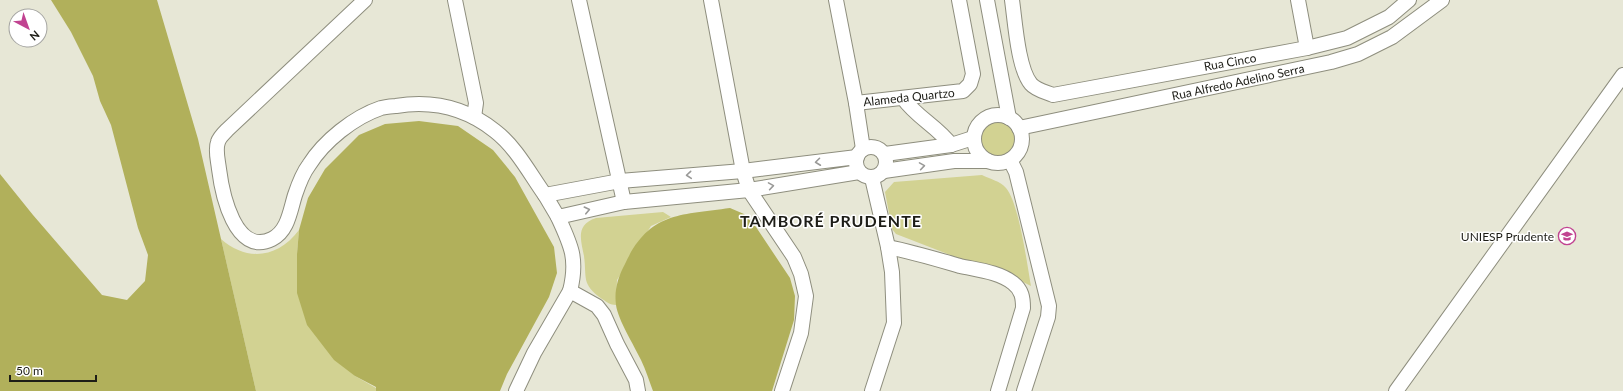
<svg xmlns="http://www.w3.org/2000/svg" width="1623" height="391" viewBox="0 0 1623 391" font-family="Lato,sans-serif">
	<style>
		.green { fill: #d2d292 }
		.forest { fill: #b1b05b }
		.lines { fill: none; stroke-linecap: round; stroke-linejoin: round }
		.minor-casing { stroke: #8e8e7e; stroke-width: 16 }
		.minor { stroke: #fff; stroke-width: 14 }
		.oneway { stroke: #999997 }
		.labels { text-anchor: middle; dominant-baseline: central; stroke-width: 3; stroke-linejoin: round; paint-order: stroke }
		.street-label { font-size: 12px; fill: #1d1d17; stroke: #fff }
		.poi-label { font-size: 12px; fill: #1d1d17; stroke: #fff; text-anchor: end }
		.district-label { font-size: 16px; font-weight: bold; letter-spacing: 1px; fill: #1d1d17; stroke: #fff }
	</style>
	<rect width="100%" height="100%" fill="#e7e7d6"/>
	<g class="green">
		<circle cx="998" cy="139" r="19"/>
		<path d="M982,175c8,4 18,6 24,13 13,15 21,76 25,98l-20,-10 -53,-18 -62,-24 -4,-5 -7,-37 9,-10z"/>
		<path d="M663,212l8,5 -20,9 -34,54 -1,25c-6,0 -9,-3 -14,-6 -21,-15 -15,-21 -18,-43 -3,-16 -9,-31 12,-38z"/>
		<path d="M299,230l-2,24 58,122 21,12v3h-120l-35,-152c26,23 57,19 78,-9z"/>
	</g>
	<g class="forest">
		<path d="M51,0h106l41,139 58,252h-256v-217l33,41 69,80 25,5 18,-19 3,-26 -10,-27 -27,-103 -11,-24 -7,-25 -22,-44z"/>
		<path d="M419,121l39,5 35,24 22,27 39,70 3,26 -8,24 -42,77 -7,17h-124v-4l-21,-11 -21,-16 -27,-35 -10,-32v-39l2,-24 9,-32 17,-29 34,-34 26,-11z"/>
		<path d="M730,208l14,6 12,13 34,51 5,18 -1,24 -22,71h-119c-4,-10 -7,-21 -12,-31 -7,-15 -23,-40 -25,-55 -2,-15 2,-28 9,-41 24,-52 55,-49 105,-56z"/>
	</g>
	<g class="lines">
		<defs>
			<g id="minor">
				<path d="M365,0l-138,130c-3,3 -8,8 -9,12 -3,8 0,18 1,27 3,24 16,88 53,70 16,-8 18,-28 23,-44 3,-9 8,-22 14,-30 15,-24 45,-48 72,-57 5,-1 10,-2 15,-2 37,-6 70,2 99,25 21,16 35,43 50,64"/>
				<path d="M455,0l21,103 -2,14"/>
				<path d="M579,0l45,202"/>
				<path d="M711,0l32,171 6,19 45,67 7,17 5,22 -5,37 -19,58"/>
				<path d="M836,0l20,103 7,46"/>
				<path d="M987,0l22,118"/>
				<path d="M1012,0c3,21 6,69 19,84 5,6 15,8 22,11l254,-47 40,-10 42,-21 20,-17"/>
				<path d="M1298,0l9,48"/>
				<path d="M903,98c13,19 35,29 48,47"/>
				<path d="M856,103l107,-12 7,-7 3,-10 -14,-74"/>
				<circle cx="998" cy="139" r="24"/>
				<path d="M1019,128l312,-66 27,-8 34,-17 50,-37"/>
				<circle cx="871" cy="162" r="15"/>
				<path d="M885,154l66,-9 22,-7"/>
				<path d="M857,157l-114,14 -123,10 -75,14 13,22 66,-15 125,-12 110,-18"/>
				<path d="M1010,160l6,12 33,134 -1,11 -24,74"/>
				<path d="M884,171l70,-10h34"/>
				<path d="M558,217c13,28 20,42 12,74l27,15 7,9 13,29 19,36 2,11"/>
				<path d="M888,247c25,5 48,12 72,19 18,4 39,6 53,17 9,7 10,15 10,25l-25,83"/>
				<path d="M516,391l18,-38 36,-62"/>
				<path d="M872,391l22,-68 -2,-51 -4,-25 -16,-69"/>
				<path d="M1396,391l227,-316"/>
			</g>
		</defs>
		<use href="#minor" class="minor-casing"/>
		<use href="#minor" class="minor"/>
	</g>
	<defs><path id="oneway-chevron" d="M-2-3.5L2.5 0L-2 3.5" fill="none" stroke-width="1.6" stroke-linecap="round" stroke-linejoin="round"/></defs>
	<g class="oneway">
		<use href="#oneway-chevron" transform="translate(818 162) rotate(173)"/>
		<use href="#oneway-chevron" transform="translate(922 166) rotate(-9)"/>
		<use href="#oneway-chevron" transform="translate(689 175) rotate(175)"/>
		<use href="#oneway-chevron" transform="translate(771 186) rotate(-9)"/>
		<use href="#oneway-chevron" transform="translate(587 210) rotate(-13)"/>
	</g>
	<defs>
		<symbol id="university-ring" viewBox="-11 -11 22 22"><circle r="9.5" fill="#fff" stroke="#c14391" stroke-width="1.5"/><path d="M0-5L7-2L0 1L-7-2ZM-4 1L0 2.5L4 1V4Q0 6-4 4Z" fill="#c14391"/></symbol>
	</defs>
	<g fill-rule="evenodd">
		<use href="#university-ring" x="1557" y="226" width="20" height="20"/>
	</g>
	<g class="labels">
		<g class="street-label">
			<text transform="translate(1230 62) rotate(-10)">Rua Cinco</text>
			<text transform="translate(1238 82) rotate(-12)">Rua Alfredo Adelino Serra</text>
			<text transform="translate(909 97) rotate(-6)">Alameda Quartzo</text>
		</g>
		<g class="poi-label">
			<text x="1554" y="236">UNIESP Prudente</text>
		</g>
		<g class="district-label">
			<text x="831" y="220">TAMBORÉ PRUDENTE</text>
		</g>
	</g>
	<g transform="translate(28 28) rotate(139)"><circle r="19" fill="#ffffff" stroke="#a5a5a2"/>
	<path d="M0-3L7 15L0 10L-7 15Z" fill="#c14391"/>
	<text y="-6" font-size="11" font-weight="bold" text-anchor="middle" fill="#1d1d17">N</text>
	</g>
	<path d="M10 375v6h86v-6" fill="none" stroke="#1d1d17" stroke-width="2"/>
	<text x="16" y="375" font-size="12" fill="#1d1d17" stroke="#ffffff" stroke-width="3" paint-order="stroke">50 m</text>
</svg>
